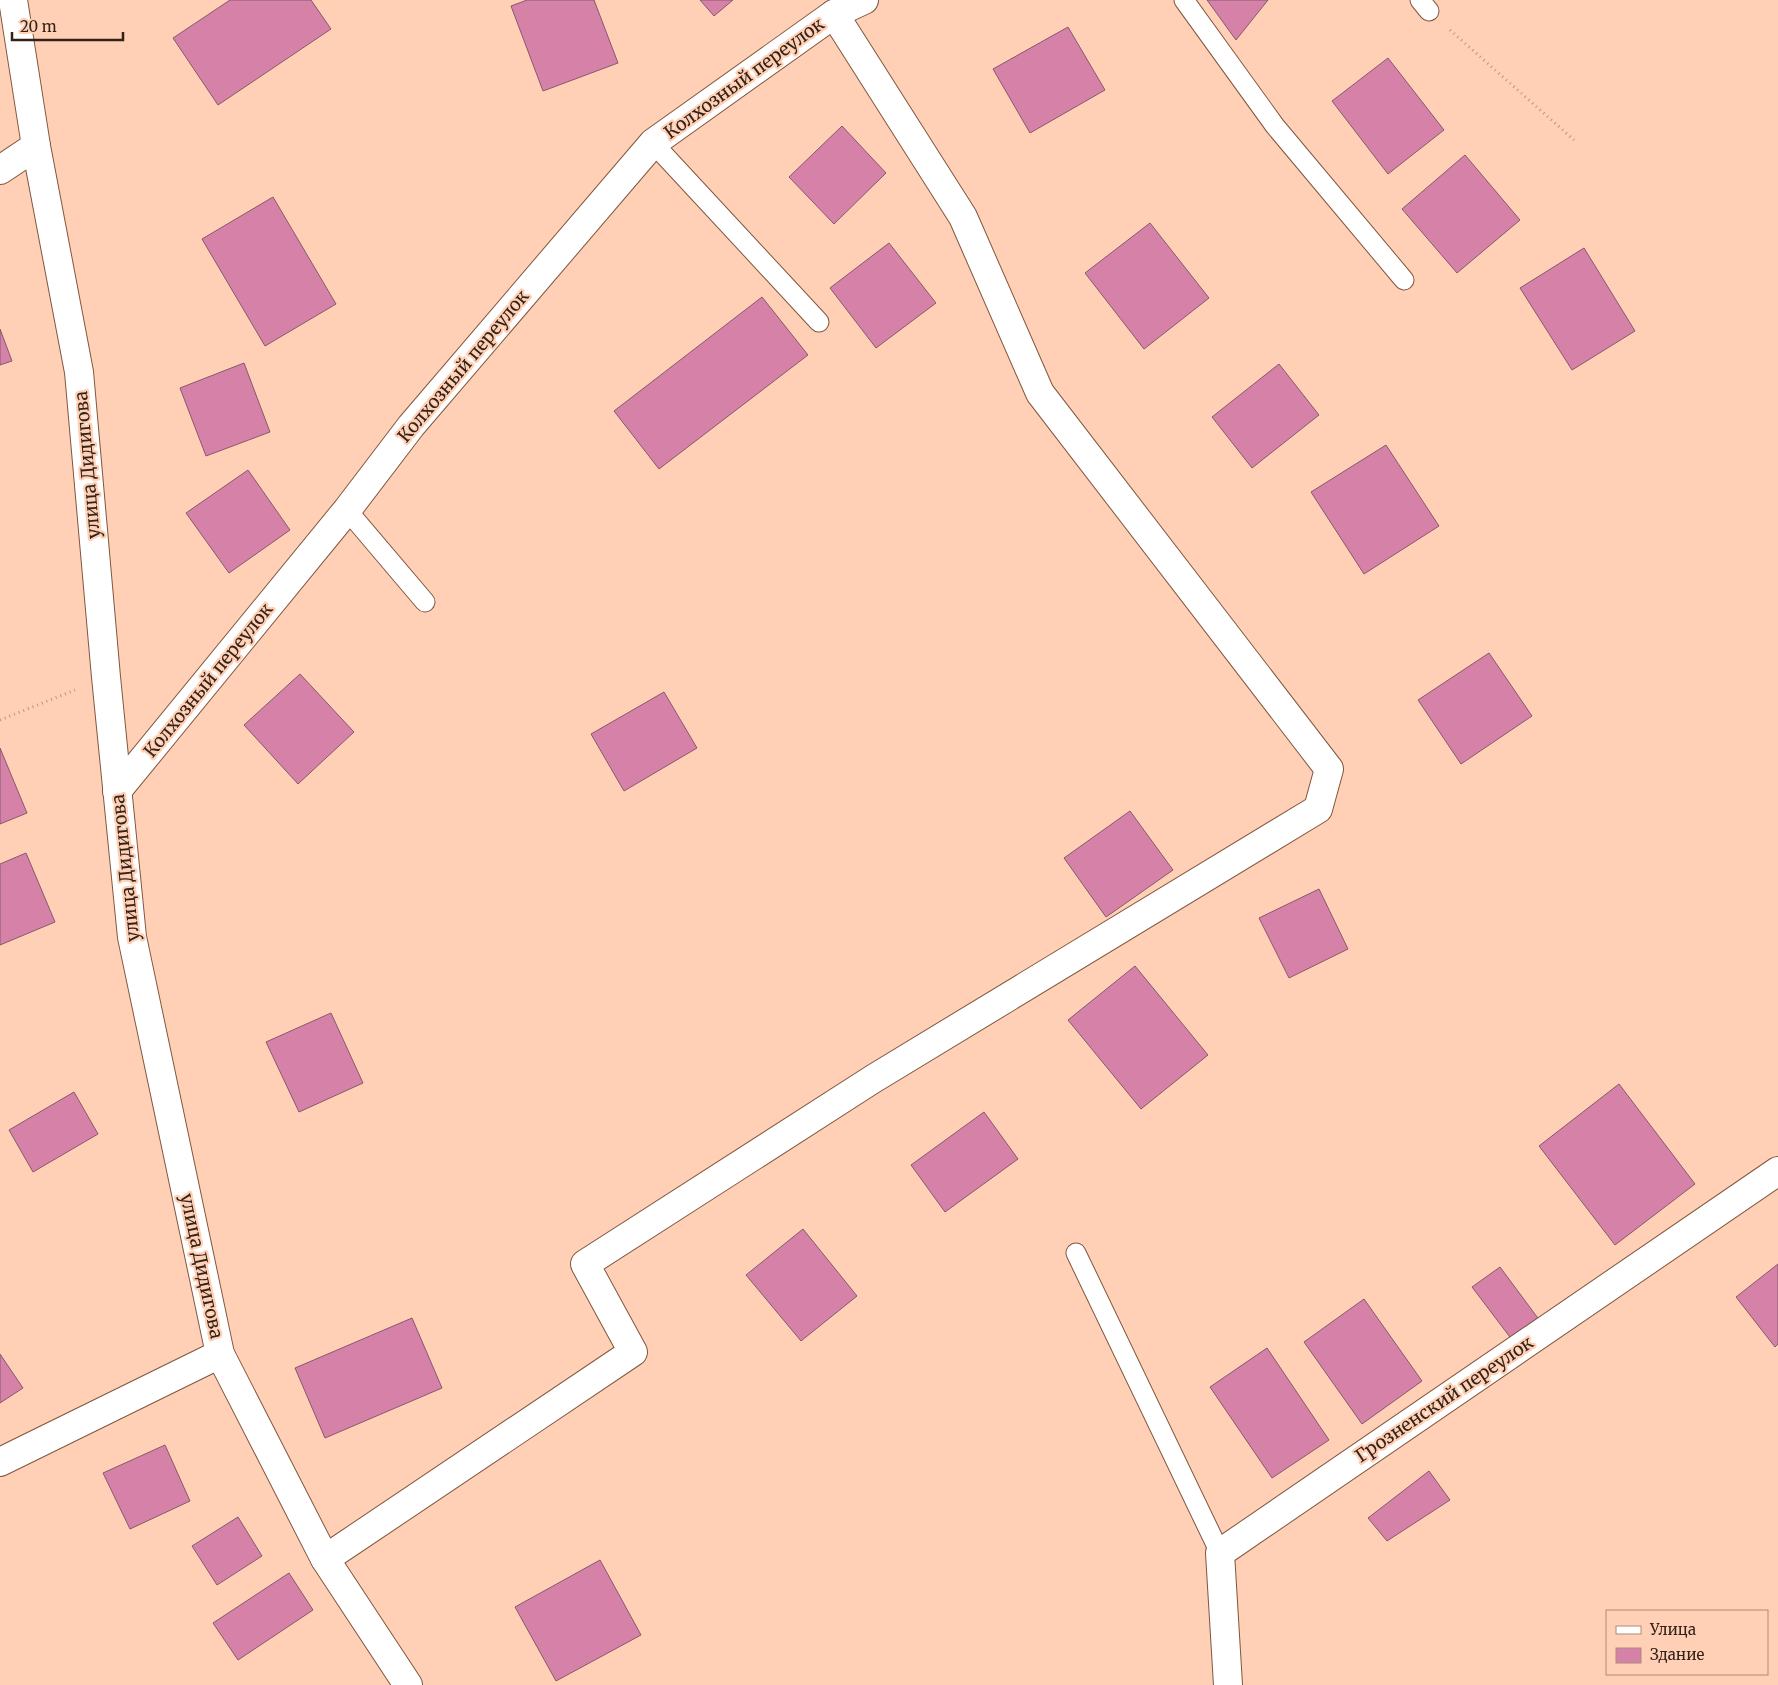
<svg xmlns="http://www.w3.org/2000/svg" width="1778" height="1685" viewBox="0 0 1778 1685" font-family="Merriweather,serif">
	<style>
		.building { fill: #d682a8; stroke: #85596c }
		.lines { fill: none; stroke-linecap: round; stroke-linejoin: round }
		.lane-casing { stroke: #7f573f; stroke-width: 21 }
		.street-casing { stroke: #7f573f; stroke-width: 30 }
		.secondary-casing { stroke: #7f573f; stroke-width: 30 }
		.path { stroke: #ba9580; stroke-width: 3; stroke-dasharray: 1 4; stroke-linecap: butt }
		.lane { stroke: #fff; stroke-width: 19 }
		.street { stroke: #fff; stroke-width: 28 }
		.secondary { stroke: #fff; stroke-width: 28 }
		.labels { text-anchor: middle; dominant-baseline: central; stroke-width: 4.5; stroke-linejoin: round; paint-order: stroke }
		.street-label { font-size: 18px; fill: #332218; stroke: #ffd0b5 }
	</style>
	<rect width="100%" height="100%" fill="#ffd0b5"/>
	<g class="building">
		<path d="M230,0h81l20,29 -113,76 -45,-67z"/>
		<path d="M527,0h67l24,63 -75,28 -32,-85z"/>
		<path d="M700,0h33l-19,16z"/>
		<path d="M1207,0h61l-32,40z"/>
		<path d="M1068,27l37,63 -75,43 -37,-64z"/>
		<path d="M1388,58l56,72 -56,44 -56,-73z"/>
		<path d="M842,126l44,47 -52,51 -45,-47z"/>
		<path d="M1465,155l55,65 -63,53 -55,-64z"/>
		<path d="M273,197l63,107 -71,42 -63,-107z"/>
		<path d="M1150,223l59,75 -65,51 -59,-76z"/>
		<path d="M889,243l47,60 -60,45 -46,-60z"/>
		<path d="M1584,248l51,83 -63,39 -52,-82z"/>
		<path d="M762,297l46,58 -149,114 -45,-58z"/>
		<path d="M0,329l12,32 -12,4z"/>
		<path d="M244,363l26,69 -64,24 -26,-68z"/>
		<path d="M1279,364l40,51 -67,53 -40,-51z"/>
		<path d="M1386,445l53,81 -75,48 -53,-82z"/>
		<path d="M248,470l42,60 -61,43 -43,-60z"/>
		<path d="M1489,653l43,63 -71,48 -43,-64z"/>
		<path d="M300,674l54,58 -56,52 -54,-59z"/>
		<path d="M664,692l33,56 -73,43 -33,-57z"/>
		<path d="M0,748l27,65 -27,11z"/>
		<path d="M1130,811l43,59 -67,47 -42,-59z"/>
		<path d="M26,853l29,69 -55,23v-81z"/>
		<path d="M1319,889l29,60 -59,29 -30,-60z"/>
		<path d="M1135,966l73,89 -67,54 -73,-89z"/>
		<path d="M331,1013l32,70 -64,29 -33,-70z"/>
		<path d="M1619,1084l76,100 -80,61 -76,-99z"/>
		<path d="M74,1092l24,42 -65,38 -24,-42z"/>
		<path d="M984,1112l34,47 -73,53 -34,-47z"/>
		<path d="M803,1229l54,67 -56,45 -55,-66z"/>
		<path d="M1778,1264v80l-3,3 -39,-50z"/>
		<path d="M1500,1267l43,58 -27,20 -44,-58z"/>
		<path d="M1364,1299l58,82 -60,43 -58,-82z"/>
		<path d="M412,1318l30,70 -117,50 -30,-70z"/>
		<path d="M1267,1348l62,92 -57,38 -62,-91z"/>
		<path d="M0,1354l23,34 -23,15z"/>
		<path d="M165,1445l25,56 -60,28 -27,-56z"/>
		<path d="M1429,1471l21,29 -63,41 -19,-23z"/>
		<path d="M238,1517l24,39 -45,29 -25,-39z"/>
		<path d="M600,1560l41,75 -85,46 -41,-74z"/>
		<path d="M289,1573l24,37 -75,50 -25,-37z"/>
	</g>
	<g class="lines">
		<defs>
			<g id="lane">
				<path d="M1184,0l91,126 129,154"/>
				<path d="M1420,0l9,11"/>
				<path d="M653,143l166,179"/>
				<path d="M347,510l78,92"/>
				<path d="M1076,1253l144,300"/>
			</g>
			<g id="street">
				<path d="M0,170l36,-24"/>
				<path d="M117,791l230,-281 64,-84 242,-283 181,-129 30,-14"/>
				<path d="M0,1462l220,-108"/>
				<path d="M325,1559l308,-207 -48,-88 288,-185 445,-270 11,-40 -289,-376 -77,-176 -129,-203"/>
				<path d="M1228,1685l-8,-132 558,-382"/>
			</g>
			<path id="secondary" d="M13,0l23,146 43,226 27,305 26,260 88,417 105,205 83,126"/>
		</defs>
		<use href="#lane" class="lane-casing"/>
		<use href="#street" class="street-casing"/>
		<use href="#secondary" class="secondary-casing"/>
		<g class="path">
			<path d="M1450,30l124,110"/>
			<path d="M0,720l75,-30"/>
		</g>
		<use href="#lane" class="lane"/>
		<use href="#street" class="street"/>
		<use href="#secondary" class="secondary"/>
	</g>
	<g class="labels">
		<g class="street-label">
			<text transform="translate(744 78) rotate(-36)">Колхозный переулок</text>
			<text transform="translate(463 366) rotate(-50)">Колхозный переулок</text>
			<text transform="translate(87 465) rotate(-95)">улица Дидигова</text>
			<text transform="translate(208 680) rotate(-51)">Колхозный переулок</text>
			<text transform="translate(125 868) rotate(-96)">улица Дидигова</text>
			<text transform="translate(202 1266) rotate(78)">улица Дидигова</text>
			<text transform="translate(1444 1399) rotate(-34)">Грозненский переулок</text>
		</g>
	</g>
	<rect x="1606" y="1610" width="162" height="65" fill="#ffd0b5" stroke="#ad8a76"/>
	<rect x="1616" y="1626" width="25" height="8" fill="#ffffff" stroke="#ad8a76"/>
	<text x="1650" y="1635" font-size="15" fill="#332218">Улица</text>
	<rect x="1616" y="1648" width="25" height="15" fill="#d682a8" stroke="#ad8a76"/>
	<text x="1650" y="1660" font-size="15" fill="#332218">Здание</text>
	<path d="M12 32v8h111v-8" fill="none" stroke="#332218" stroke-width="2.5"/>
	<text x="20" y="32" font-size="15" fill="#332218" stroke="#ffd0b5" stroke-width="4" paint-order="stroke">20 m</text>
</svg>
